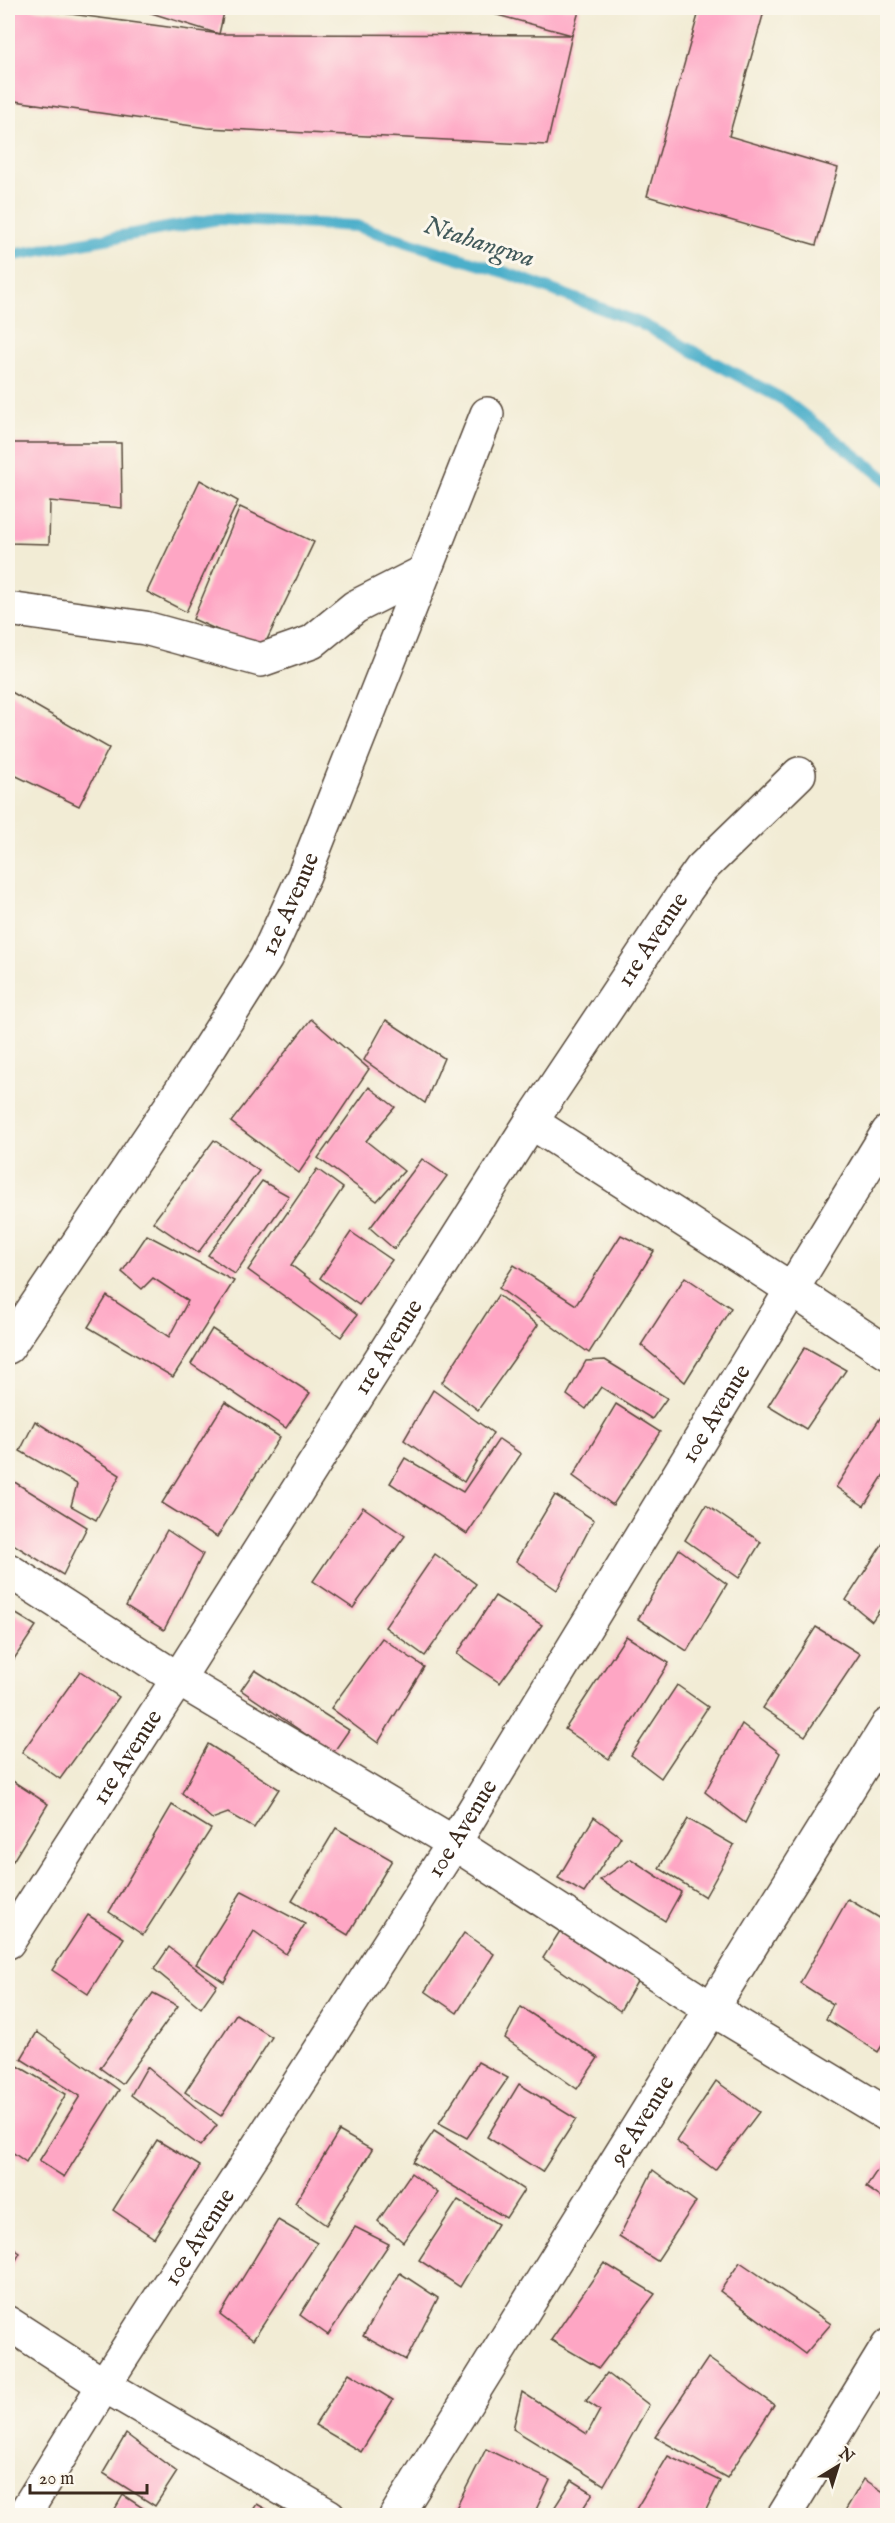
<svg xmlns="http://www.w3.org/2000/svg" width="895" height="2523" viewBox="0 0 895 2523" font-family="'IM FELL English',serif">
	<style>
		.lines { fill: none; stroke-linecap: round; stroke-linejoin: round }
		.stream { stroke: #4bafca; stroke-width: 12 }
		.building { fill: #fea6c4 }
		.minor-casing { stroke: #564739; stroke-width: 36 }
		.minor { stroke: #fff; stroke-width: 33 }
		.labels { text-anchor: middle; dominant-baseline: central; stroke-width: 6; stroke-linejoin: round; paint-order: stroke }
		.street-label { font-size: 24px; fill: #3b2a1e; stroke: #fbf7ec }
		.water-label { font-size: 26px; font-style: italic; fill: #41595a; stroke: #fbf7ec }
	</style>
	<rect width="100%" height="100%" fill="#fbf7ec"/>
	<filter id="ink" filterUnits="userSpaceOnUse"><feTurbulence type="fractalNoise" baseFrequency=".0167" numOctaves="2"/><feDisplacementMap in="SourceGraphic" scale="12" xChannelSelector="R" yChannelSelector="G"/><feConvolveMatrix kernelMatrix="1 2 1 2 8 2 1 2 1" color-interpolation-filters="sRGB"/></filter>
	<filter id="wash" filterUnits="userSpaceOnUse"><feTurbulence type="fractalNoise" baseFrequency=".008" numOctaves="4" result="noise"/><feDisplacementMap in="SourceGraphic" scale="24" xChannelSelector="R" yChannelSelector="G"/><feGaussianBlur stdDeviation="1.35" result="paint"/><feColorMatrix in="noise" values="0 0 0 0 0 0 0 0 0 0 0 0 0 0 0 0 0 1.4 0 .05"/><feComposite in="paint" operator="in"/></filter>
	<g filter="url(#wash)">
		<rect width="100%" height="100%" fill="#f2ecd5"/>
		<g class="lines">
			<path class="stream" d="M8,256l210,-37 138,7 148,46 136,51 144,77 104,81"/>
		</g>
		<g id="blocks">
			<g class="building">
				<path d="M8,8h18l194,26 352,1 -25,110 -340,-17 -199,-28z"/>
				<path d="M149,8h76l-6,26 -71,-22z"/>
				<path d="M471,8h109l-8,27z"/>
				<path d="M700,8h65l-36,128 109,32 -22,77 -169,-49z"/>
				<path d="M8,443h113l1,65 -72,-7 -1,43 -41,-1z"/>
				<path d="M200,480l38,21 -52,111 -39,-20z"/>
				<path d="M240,507l74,35 -52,108 -69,-31z"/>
				<path d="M8,690l101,58 -30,58 -71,-34z"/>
				<path d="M311,1019l58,50 -70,104 -68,-51z"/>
				<path d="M386,1020l58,38 -19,45 -61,-43z"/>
				<path d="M369,1087l26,20 -29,34 38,30 -27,30 -59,-43z"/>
				<path d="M214,1140l45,31 -61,82 -45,-31z"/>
				<path d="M422,1159l25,17 -53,73 -24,-21z"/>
				<path d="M317,1169l26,19 -52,77 66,50 -16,22 -93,-67z"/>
				<path d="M262,1181l27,15 -54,78 -27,-19z"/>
				<path d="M351,1232l41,28 -33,45 -39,-27z"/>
				<path d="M147,1235l87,46 -61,96 -85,-50 19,-31 62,41 19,-36 -35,-23 -11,11 -20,-17z"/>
				<path d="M621,1235l33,16 -65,102 -90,-65 15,-23 62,40z"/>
				<path d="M685,1277l46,31 -46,74 -44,-37z"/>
				<path d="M498,1295l40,30 -60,85 -36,-28z"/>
				<path d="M212,1329l98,64 -24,35 -95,-64z"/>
				<path d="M805,1347l41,23 -40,59 -38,-23z"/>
				<path d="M605,1360l62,38 -15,21 -51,-32 -15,22 -19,-14 19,-34z"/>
				<path d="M433,1390l60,43 -29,49 -60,-42z"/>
				<path d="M225,1402l55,35 -63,100 -55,-34z"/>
				<path d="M616,1404l44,28 -47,73 -40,-29z"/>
				<path d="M882,1415l6,4v49l-24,38 -28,-19z"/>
				<path d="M35,1421l85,54 -24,45 -25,-14 6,-22 -57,-33z"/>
				<path d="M499,1439l22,15 -54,80 -77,-51 15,-25 58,34z"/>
				<path d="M8,1478l79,49 -24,48 -55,-34z"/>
				<path d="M555,1495l39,25 -37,70 -41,-29z"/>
				<path d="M706,1505l55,37 -22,36 -54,-38z"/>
				<path d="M363,1507l42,29 -52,72 -40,-27z"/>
				<path d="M167,1530l36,24 -39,76 -38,-24z"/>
				<path d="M885,1540l3,2v56l-16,23 -26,-21z"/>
				<path d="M679,1549l48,35 -40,67 -49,-32z"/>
				<path d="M435,1554l41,30 -51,72 -40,-29z"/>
				<path d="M495,1596l47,29 -42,58 -43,-29z"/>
				<path d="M8,1609l28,17 -28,42z"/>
				<path d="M816,1627l44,27 -55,82 -42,-28z"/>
				<path d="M626,1636l43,27 -60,96 -44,-30z"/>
				<path d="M382,1638l42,29 -46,76 -47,-35z"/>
				<path d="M255,1670l94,60 -16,23 -92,-63z"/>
				<path d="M80,1671l39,26 -59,82 -38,-27z"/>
				<path d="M677,1685l31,22 -47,71 -30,-23z"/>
				<path d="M742,1724l38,29 -35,70 -40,-31z"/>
				<path d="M208,1744l71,45 -25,39 -26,-15 -16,6 -30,-26z"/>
				<path d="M8,1778l40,26 -35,57 -5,-5z"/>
				<path d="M172,1805l39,24 -68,106 -34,-23z"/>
				<path d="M594,1817l27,20 -37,56 -26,-15z"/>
				<path d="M688,1819l46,26 -29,52 -46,-29z"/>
				<path d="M336,1828l56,32 -44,75 -56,-34z"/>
				<path d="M631,1859l50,33 -16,29 -65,-41z"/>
				<path d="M242,1891l63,33 -19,30 -32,-23 -30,51 -28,-18z"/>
				<path d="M848,1899l40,24v113l-10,16 -52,-33 7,-15 -33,-21z"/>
				<path d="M88,1915l36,23 -36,56 -36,-24z"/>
				<path d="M560,1931l78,49 -18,31 -77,-53z"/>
				<path d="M464,1933l30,21 -37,59 -32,-22z"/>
				<path d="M169,1947l48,38 -16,23 -47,-39z"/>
				<path d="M153,1993l25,13 -56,78 -22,-16z"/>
				<path d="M521,2007l77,51 -21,31 -72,-51z"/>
				<path d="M236,2014l36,23 -51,79 -36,-24z"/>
				<path d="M37,2032l82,58 -55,87 -25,-16 41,-65 -59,-37z"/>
				<path d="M478,2062l30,16 -41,60 -28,-15z"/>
				<path d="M18,2066l48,28 -40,68 -18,-13v-65z"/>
				<path d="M147,2067l70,58 -17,21 -69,-51z"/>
				<path d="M716,2081l43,31 -44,58 -39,-29z"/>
				<path d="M519,2084l57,35 -34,53 -55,-35z"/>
				<path d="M339,2131l33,19 -46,75 -31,-22z"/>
				<path d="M434,2131l90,59 -18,28 -93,-56z"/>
				<path d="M157,2140l43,26 -46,72 -41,-28z"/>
				<path d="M888,2154v48l-22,-15z"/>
				<path d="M653,2170l43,32 -39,59 -38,-24z"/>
				<path d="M411,2173l27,20 -35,49 -25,-21z"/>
				<path d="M458,2200l40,24 -38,63 -41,-27z"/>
				<path d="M278,2220l39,23 -64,97 -33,-25z"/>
				<path d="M355,2227l34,17 -61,91 -28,-20z"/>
				<path d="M8,2245l12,8 -12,21z"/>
				<path d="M740,2262l91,62 -26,30 -85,-63z"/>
				<path d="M604,2263l51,31 -56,74 -48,-28z"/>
				<path d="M400,2273l38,25 -32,62 -43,-24z"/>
				<path d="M708,2358l66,47 -47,73 -72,-41z"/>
				<path d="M349,2373l44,27 -32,52 -46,-27z"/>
				<path d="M607,2373l42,32 -45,80 -91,-56 9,-37 65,42 13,-24 -14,-9z"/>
				<path d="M126,2434l51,38 -22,34 -52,-33z"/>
				<path d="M486,2449l64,31 -17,36h-81z"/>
				<path d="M668,2456l52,25 -17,35 -70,-2z"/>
				<path d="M864,2479l24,16v21h-33l-9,-7z"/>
				<path d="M572,2480l21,13 -15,23h-29z"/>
				<path d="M123,2495l32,21h-44z"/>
				<path d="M257,2504l21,12h-29z"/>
			</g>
		</g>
	</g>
	<g filter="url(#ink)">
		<use href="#blocks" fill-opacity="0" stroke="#564739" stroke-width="1.5"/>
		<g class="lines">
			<defs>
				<g id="minor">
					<path d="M8,609l137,19 116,32 51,-18 43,-35 69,-35"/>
					<path d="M531,1122l260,167 97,64"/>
					<path id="s1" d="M8,1347l189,-280 69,-109 38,-83 183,-461"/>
					<path d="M8,1570l170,109 276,164 258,166 176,106"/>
					<path id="s2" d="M8,1942l170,-263 353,-557 155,-232 15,-21 98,-95"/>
					<path d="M8,2323l96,62 225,131"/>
					<path id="s3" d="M23,2516l81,-131 350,-542 434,-711"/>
					<path id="s4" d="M396,2516l492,-791"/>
					<path d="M784,2516l104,-170"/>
				</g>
			</defs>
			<use href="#minor" class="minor-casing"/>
			<use href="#minor" class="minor"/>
		</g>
	</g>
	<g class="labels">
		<g class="street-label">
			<text stroke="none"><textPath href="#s1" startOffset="526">12e Avenue</textPath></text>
			<text stroke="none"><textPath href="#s2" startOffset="1192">11e Avenue</textPath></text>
			<text stroke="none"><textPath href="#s2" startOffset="706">11e Avenue</textPath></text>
			<text stroke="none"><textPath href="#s3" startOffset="1302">10e Avenue</textPath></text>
			<text stroke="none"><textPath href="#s2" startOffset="220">11e Avenue</textPath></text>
			<text stroke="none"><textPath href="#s3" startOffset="816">10e Avenue</textPath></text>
			<text stroke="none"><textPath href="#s4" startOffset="466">9e Avenue</textPath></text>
			<text stroke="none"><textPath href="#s3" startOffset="330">10e Avenue</textPath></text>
		</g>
		<g class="water-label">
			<text transform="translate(479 242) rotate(18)">Ntahangwa</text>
		</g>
	</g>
	<rect width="895" height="2523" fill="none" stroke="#fbf7ec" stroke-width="30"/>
	<g transform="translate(838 2466) rotate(38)" stroke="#fbf7ec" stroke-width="4.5" paint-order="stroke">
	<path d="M0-4.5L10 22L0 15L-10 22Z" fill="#3b2a1e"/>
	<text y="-9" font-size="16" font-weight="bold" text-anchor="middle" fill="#3b2a1e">N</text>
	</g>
	<path d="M30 2484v9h117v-9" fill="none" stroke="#3b2a1e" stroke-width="3"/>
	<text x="39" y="2484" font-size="18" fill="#3b2a1e" stroke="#fbf7ec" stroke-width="4.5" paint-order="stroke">20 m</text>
</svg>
